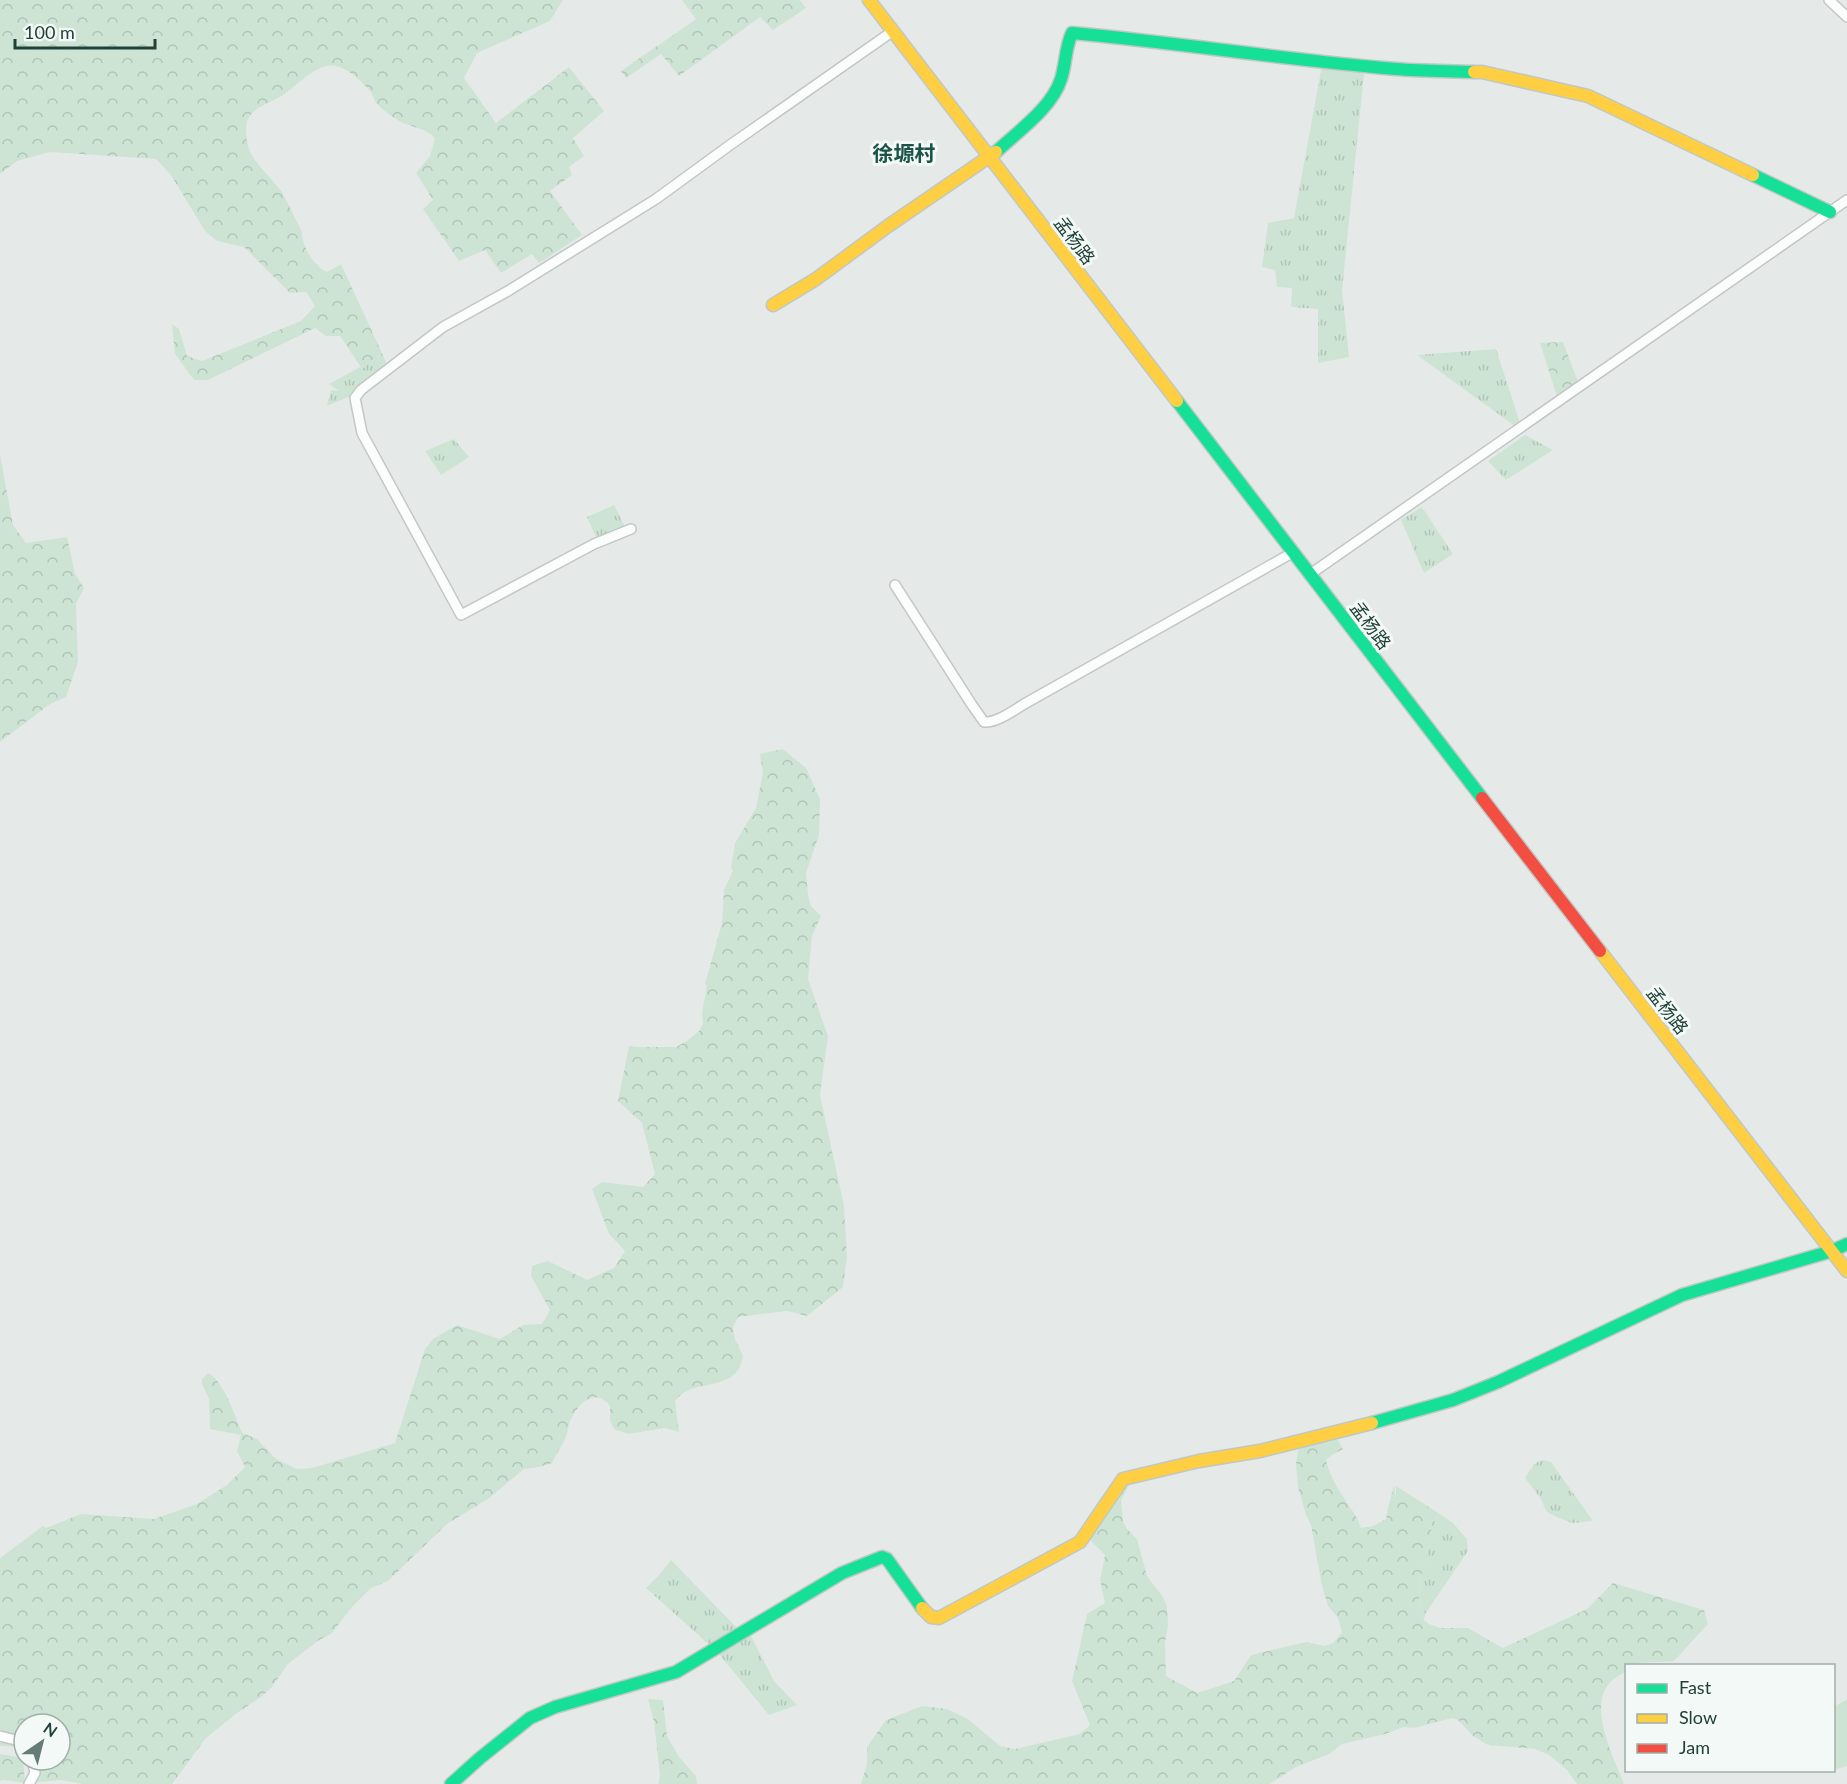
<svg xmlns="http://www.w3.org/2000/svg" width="1847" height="1784" viewBox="0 0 1847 1784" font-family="Lato,'Noto Sans SC',sans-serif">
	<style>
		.grass { fill: url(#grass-tufts) }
		.forest { fill: url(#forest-crowns) }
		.garden { fill: #cde4d4 }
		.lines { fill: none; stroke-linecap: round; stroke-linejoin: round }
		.street-casing { stroke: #c2c7c5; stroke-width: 12 }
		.fast-casing { stroke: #c0c8c5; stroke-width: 15 }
		.slow-casing { stroke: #c0c8c5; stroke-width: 15 }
		.jam-casing { stroke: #c0c8c5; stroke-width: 15 }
		.street { stroke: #fbfcfc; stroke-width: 9 }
		.fast { stroke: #16e098; stroke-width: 12 }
		.slow { stroke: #ffcf43; stroke-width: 12 }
		.jam { stroke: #f24e42; stroke-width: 12 }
		.labels { text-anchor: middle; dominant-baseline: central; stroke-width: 6; stroke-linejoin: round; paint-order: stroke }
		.street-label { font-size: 18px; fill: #214038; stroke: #f3f9f6 }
		.quarter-label { font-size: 21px; font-weight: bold; fill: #1b5347; stroke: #f3f9f6 }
	</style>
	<defs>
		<pattern id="grass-tufts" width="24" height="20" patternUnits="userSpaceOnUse" patternTransform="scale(1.5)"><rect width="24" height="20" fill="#cde4d4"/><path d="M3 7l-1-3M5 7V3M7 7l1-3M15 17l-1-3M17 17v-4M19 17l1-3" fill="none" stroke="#b0c5b7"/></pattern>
		<pattern id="forest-crowns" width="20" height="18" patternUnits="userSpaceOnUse" patternTransform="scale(1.5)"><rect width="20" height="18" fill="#cde4d4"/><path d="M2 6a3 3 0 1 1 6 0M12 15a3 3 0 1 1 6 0" fill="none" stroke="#b0c5b7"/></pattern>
	</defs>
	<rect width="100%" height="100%" fill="#e5eae8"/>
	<g class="grass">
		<path d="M1322,65l42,9 -22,216 7,67 -31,6v-54l-27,-2 1,-19 -15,-1 -2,-17 -13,-3 6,-44 26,-5z"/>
		<path d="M1496,349l27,83 -106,-77z"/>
		<path d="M382,353l4,10 -33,32 -26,11 4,-16 8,1 -10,-7 31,-17 2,2z"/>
		<path d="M1525,435l28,15 -47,30 -18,-19z"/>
		<path d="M454,439l15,18 -28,18 -16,-24z"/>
		<path d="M614,505l12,24 -28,13 -11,-25z"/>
		<path d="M1422,507l31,47 -29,19 -23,-53z"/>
		<path d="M1544,1460l7,2 42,59 -21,2 -18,-7 -8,-5 -5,-12 -16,-21c5,-8 9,-17 19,-18z"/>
		<path d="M1440,1514l13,9 14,16 1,12 -43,63 -1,6 -4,-9 -1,-26 6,-25 8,-23 -3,-12z"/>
		<path d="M671,1560l71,73 -27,17 -69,-62 14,-14z"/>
		<path d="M750,1634l24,47 23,24 -28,10 -50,-61z"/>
	</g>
	<g class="forest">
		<path d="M0,0h563l-13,21 -73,32 -13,25 32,45 73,-56 35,44 -31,27 11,18 -15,11 3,8 -22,16 32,44 -43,28 -7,-9 -31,19 -16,-23 -26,11 -36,-52 10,-9 -17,-27 14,-17 5,-18c-10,-11 -24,-10 -36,-17 -7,-4 -16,-11 -22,-17 -3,-3 -3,-8 -6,-12 -11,-12 -28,-30 -45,-26 -19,5 -33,25 -50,33 -14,7 -30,12 -30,30 0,31 19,40 35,62 8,12 14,28 21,41 0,15 12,34 25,40l14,-8 41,89 -20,16 -22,-33h-14l-11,-8 -107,52h-14l-19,-26 -3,-30 7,5 8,27 15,5 99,-40 14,-15 -9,-14 -16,1 -46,-46 -27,-6 -12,-10 -34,-56 -15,-16 -106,-7 -33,9 -17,13z"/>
		<path d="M682,0h118l6,8 -33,22 -13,-13 -81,59 -18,-22 -35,24 -5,-7 75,-52z"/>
		<path d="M1563,342l18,48 -21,16 -20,-63z"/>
		<path d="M0,455l13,70 13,18 41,-6 8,37 9,14 -8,16 2,58 -12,35 -16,7 -50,38z"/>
		<path d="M783,749l23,19 14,31 -1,36 -13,38 2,22 3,11 10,10 -9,20 -4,43 20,57 -8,59 24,111 3,51 -4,30 -36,29 -20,-5 -49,6 -5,10 2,12 8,17c-1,4 -2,10 -5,14 -15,21 -47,9 -63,31l4,31 -14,-4 -37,6 -14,-5 -4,-9v-14c-14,-18 -31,-4 -39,13 -3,6 -3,13 -5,18 -4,9 -10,17 -14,26l-13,4 -15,2 -36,30 -41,25 -59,57 -17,7 -20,20 -20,26 -12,6 -31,24 -17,24 -10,9 -24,16 -31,25 -34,46h-90l-21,-4 -31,3 -2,-23h32v-36h-36v28l-7,-5 -17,-1v-188l43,-32 3,2 35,-14 73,5 43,-15 30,-19 18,-18 -8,-16 4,-16 -31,-6 -1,-30 -7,-15v-5l6,-6c16,8 27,43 34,60l15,6 19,20 21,10 15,-1 83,-25 30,-94 8,-10 24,-14 43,14 23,-14 19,-1 8,-14 -19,-34 1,-10 16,-5 39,19 27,-12 11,-17 -16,-17 -17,-45 10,-7 41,5 12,-13 -13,-51 -24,-22 11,-55 10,1h37l11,-6 13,-11 3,-7 -1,-10 5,-27 -2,-2 17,-61 2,-33 9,-19 -2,-3 4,-25 21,-35 7,-35 -3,-19z"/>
		<path d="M1335,1435l8,14 -11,6 -6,5c4,21 21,41 32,60l3,8 12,-2 13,-7 2,-11 6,-23 2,13v-12l44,28 -10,11 3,12 -8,23 -6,25 1,26 4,9 5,4 11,4h28l35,20 84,-39 26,-26 91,27 4,14 -34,37 -37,2 -4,2 -7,1v5c-5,4 -14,8 -18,14 -19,25 6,73 16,99h-47l-10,-14 -18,-15 -14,-6 -47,-4 -15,-9 -15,-16 -6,-2 -38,10 -10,-1 -19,7 -43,10 -13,10 -33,13 -26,17h-409l6,-20v-17l19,-27 36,-14 25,3 21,10 32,27 15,3 65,-15 10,-9 -18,-44 15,-67 18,-11 -5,-23 5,-25 -16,-16 28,-49 17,-14 -13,24 2,21 4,8 10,10 10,37 16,21 4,10 1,18 -3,18 1,33 31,17 37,-12 17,-26 55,-13 19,4 8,-3 9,-10 -4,-15 -10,-12 -6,-20 -11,-61 -5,-10 -8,-28 -2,-23 3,-19z"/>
		<path d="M648,1699l15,1 4,36 12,21 17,19 1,8h-39l2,-8 -6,-54z"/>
		<path d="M0,1754l23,4 2,25 -21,-3 -4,1z"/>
	</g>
	<path class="garden" d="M1847,1699v67l-10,3 -3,-7v-55z"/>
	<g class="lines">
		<defs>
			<g id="street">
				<path d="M1829,0l18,17"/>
				<path d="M631,529l-37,15 -133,71 -99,-182 -7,-35 6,-8 82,-63 65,-36 148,-92 74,-54 163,-114"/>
				<path d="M1309,575l538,-375"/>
				<path d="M895,585l77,120 12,17c13,1 30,-12 42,-19l266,-150"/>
				<path d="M0,1736l24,6"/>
				<path d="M29,1784l6,-11 -3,-13"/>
			</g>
			<g id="fast">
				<path d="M996,152c21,-20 56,-44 65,-73 5,-15 4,-31 11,-46 108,10 216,27 324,36 26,2 52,2 78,3"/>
				<path d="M1753,175l77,37"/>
				<path d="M1177,401l305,397"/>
				<path d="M1372,1423l81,-23 45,-18 184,-87 150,-44 15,-7"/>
				<path d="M451,1784l29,-26 50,-40 25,-11 121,-35 166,-99 40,-16 5,2 35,49"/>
			</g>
			<g id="slow">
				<path d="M869,0l308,401"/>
				<path d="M1474,72h8l106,24 165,79"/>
				<path d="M773,305l43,-26 72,-53 108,-74"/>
				<path d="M1600,951l247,320"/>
				<path d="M922,1608l9,9 8,1 141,-76 43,-63 76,-18 61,-10 112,-28"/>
			</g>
			<path id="jam" d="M1482,798l118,153"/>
		</defs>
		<use href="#street" class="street-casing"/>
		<use href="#fast" class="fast-casing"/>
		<use href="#slow" class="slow-casing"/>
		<use href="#jam" class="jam-casing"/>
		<use href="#street" class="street"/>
		<use href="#fast" class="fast"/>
		<use href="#slow" class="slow"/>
		<use href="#jam" class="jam"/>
	</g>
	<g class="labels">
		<g class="street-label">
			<text transform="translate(1075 240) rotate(53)">孟杨路</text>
			<text transform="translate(1371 625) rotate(53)">孟杨路</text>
			<text transform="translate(1668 1010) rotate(52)">孟杨路</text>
		</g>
		<g class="quarter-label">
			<text x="904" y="152">徐塬村</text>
		</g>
	</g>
	<rect x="1625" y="1664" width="210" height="108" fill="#f3f9f6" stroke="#9fafaa" stroke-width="1.5"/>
	<rect x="1637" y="1684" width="30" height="9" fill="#16e098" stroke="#9fafaa" stroke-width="1.5"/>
	<text x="1679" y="1694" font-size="18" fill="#214038">Fast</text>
	<rect x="1637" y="1714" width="30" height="9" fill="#ffcf43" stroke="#9fafaa" stroke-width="1.5"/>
	<text x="1679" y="1724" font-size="18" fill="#214038">Slow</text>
	<rect x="1637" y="1744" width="30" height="9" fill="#f24e42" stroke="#9fafaa" stroke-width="1.5"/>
	<text x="1679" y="1754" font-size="18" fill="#214038">Jam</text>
	<g transform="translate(42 1742) rotate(35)"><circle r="28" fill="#f3f9f6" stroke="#9fafaa" stroke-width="1.5"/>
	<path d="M0-4.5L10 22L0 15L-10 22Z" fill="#667c76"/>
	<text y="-9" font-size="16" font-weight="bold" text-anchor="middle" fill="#214038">N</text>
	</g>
	<path d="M15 39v9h140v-9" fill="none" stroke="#214038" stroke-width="3"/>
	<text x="24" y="39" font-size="18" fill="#214038" stroke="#f3f9f6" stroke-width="4.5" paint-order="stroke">100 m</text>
</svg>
